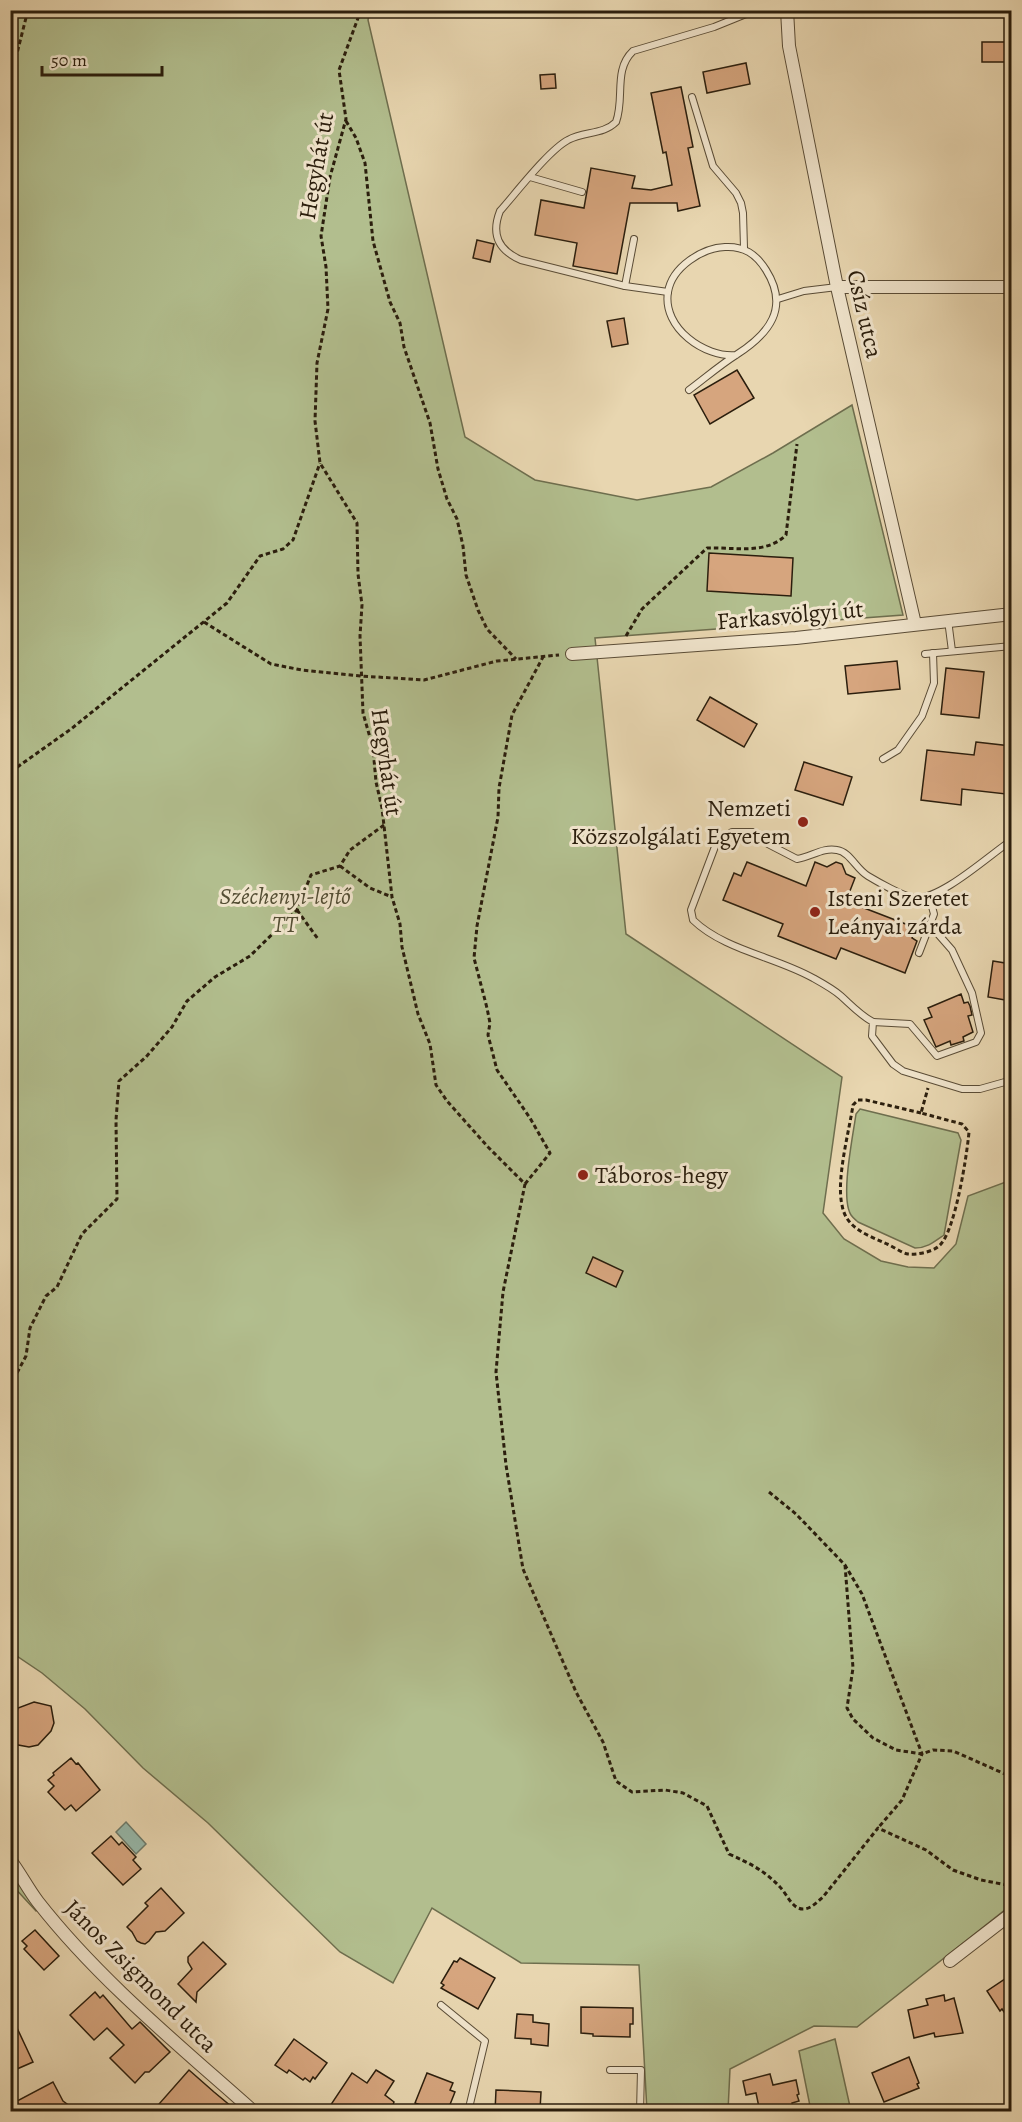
<svg xmlns="http://www.w3.org/2000/svg" width="1022" height="2122" viewBox="0 0 1022 2122" font-family="Alegreya,serif">
	<style>
		.green { fill: #b2be8e; stroke: #6e6e4e; stroke-width: 1.5 }
		.water { fill: #97b9ab; stroke: #6c7b6c; stroke-width: 1.5 }
		.building { fill: #d6a57e; stroke: #2b1e0d; stroke-width: 1.5 }
		.lines { fill: none; stroke-linecap: round; stroke-linejoin: round }
		.service-casing { stroke: #5a4c36; stroke-width: 8 }
		.minor-casing { stroke: #5a4c36; stroke-width: 14 }
		.path { stroke: #2b1e0d; stroke-width: 3; stroke-dasharray: 4.5 3; stroke-linecap: butt }
		.service { stroke: #f0e4cc; stroke-width: 6 }
		.minor { stroke: #f0e4cc; stroke-width: 12 }
		.poi-dot { fill: #8f2418; stroke: #f0e4cc; stroke-width: 2 }
		.labels { text-anchor: middle; dominant-baseline: central; stroke-width: 6; stroke-linejoin: round; paint-order: stroke }
		.street-label { font-size: 24px; fill: #2b1e0d; stroke: #f0e4cc }
		.poi-label { font-size: 24px; fill: #2b1e0d; stroke: #f0e4cc; text-anchor: start }
		.park-label { font-size: 24px; font-style: italic; fill: #544e34; stroke: #f0e4cc }
	</style>
	<rect width="100%" height="100%" fill="#e8d6b0"/>
	<filter id="stains"><feTurbulence type="fractalNoise" baseFrequency=".00333" numOctaves="4"/><feColorMatrix values="0 0 0 0 .2 0 0 0 0 .09 0 0 0 0 .02 0 0 0 .5 -.17"/></filter>
	<radialGradient id="worn" r=".72"><stop offset=".6" stop-color="#630" stop-opacity="0"/><stop offset="1" stop-color="#630" stop-opacity=".3"/></radialGradient>
	<g class="green">
		<path d="M10,11h360l-2,9 97,417 70,43 102,20 74,-13 62,-34 79,-48 51,210 -308,23 31,296 216,143 -19,136 21,26 37,22 27,6 26,1 22,-24 12,-48 43,-16v725l-154,122 -43,-1 -84,43 -2,42h-81l-8,-146 -118,-2 -89,-55 -39,75 -53,-31 -132,-129 -65,-55 -58,-59 -43,-36 -31,-21z"/>
		<path d="M860,1109l98,24 3,7 -17,95c-10,7 -17,13 -29,13l-57,-26c-2,-2 -5,-4 -7,-7 -11,-17 2,-79 5,-101z"/>
		<path d="M10,1863l29,45 -3,3 -25,-27z"/>
		<path d="M835,2039l16,72h-40l-12,-60z"/>
	</g>
	<path class="water" d="M126,1822l20,22 -10,10 -20,-22z"/>
	<g class="building">
		<rect x="982" y="42" width="29" height="20"/>
		<path d="M746,63l4,21 -43,9 -4,-21z"/>
		<path d="M555,74l1,14 -15,1 -1,-14z"/>
		<path d="M681,87l12,60 -5,1 12,58 -22,5 -1,-8h-47l-13,71 -44,-8 4,-23 -42,-8 6,-35 43,8 7,-40 44,8 -3,12 19,2 21,-5 -6,-33 -3,1 -12,-60z"/>
		<path d="M477,240l17,4 -4,18 -17,-4z"/>
		<path d="M624,318l4,26 -16,3 -5,-26z"/>
		<path d="M737,370l17,28 -44,26 -16,-29z"/>
		<path d="M709,553l84,5 -2,38 -84,-5z"/>
		<path d="M897,661l3,28 -52,5 -3,-28z"/>
		<path d="M946,668l38,4 -5,46 -38,-4z"/>
		<path d="M710,697l47,27 -13,23 -47,-27z"/>
		<path d="M976,742l35,4v26h-2l-3,22 -44,-5 -1,16 -40,-5 6,-50 47,5z"/>
		<path d="M804,762l48,15 -9,28 -48,-15z"/>
		<path d="M747,862l59,24 9,-24 12,5 9,-5 6,2 4,10 9,4 -9,23 70,27 -4,10 5,3 -12,32 -64,-25 -5,11 -58,-23 5,-12 -60,-24 11,-27 7,3z"/>
		<path d="M993,961l18,3v37l-23,-4z"/>
		<path d="M961,994l3,9 4,-1 2,4 2,9 -4,1 5,16 -10,5 1,4 -13,4 -1,-4 -14,6 -12,-27 8,-3 -4,-9z"/>
		<path d="M593,1257l30,14 -7,16 -30,-14z"/>
		<path d="M34,1702l17,4 3,17 -3,8 -13,14 -9,2 -16,-3 -2,-12 7,-24z"/>
		<path d="M71,1758l5,6 2,-1 22,27 -24,21 -5,-6 -6,5 -17,-18 6,-6 -6,-6 6,-5 -1,-2z"/>
		<path d="M111,1836l8,9 3,-3 14,15 -3,3 8,9 -18,16 -31,-32z"/>
		<path d="M161,1888l23,25 -19,18 -9,1 -7,9 -4,3 -4,-1 -4,-2 -5,-9 -5,-5 21,-21 -3,-3z"/>
		<path d="M35,1930l24,26 -15,14 -20,-21 3,-3 -5,-5z"/>
		<path d="M203,1942l23,22 -29,28 -1,10 -18,-18 14,-15 -4,-7v-5z"/>
		<path d="M460,1958l35,20 -17,31 -37,-21 3,-3 -3,-2 13,-22 3,1z"/>
		<path d="M1011,1975v47l-9,-13 -2,2 -13,-20z"/>
		<path d="M95,1992l5,6 3,-3 29,34 8,-7 30,30 -21,20h-4l-10,11 -25,-25 14,-13 -17,-17 -13,12 -24,-25z"/>
		<path d="M944,1995l1,6 9,-3 9,35 -28,4 -1,-4 -20,5 -6,-28 20,-5 -2,-6z"/>
		<path d="M581,2007l52,1v16h-3v13l-37,-1v-2l-12,-1z"/>
		<path d="M10,2013l23,49 -23,10z"/>
		<path d="M517,2014l16,1v7l16,2 -1,22 -17,-2v-5l-16,-1z"/>
		<path d="M294,2039l33,24 -12,16 -2,-2 -3,5 -5,-4 -2,2 -14,-10 -2,3 -12,-8z"/>
		<path d="M909,2057l10,26 -2,1 2,4 -35,14 -12,-29z"/>
		<path d="M189,2070l25,22 24,20h-82l4,-6 -1,-2z"/>
		<path d="M376,2070l18,11 -9,14 9,7 -4,10h-53l-7,-6 22,-33 15,10z"/>
		<path d="M427,2073l26,10 -3,7 5,2 -8,20h-21l1,-5 -12,-4z"/>
		<path d="M770,2074l3,11 23,-5 3,14 -2,1 2,6 -7,2 2,9h-34l-4,-19 -10,2 -3,-14z"/>
		<path d="M53,2082l10,19 15,11h-56l-5,-11z"/>
		<path d="M496,2090l45,2 -1,18 -16,-1v3h-29z"/>
	</g>
	<g class="lines">
		<defs>
			<g id="service">
				<path d="M692,97l21,69 23,27 5,10 2,10 1,35"/>
				<path d="M530,177l52,15"/>
				<path d="M625,286l9,-47"/>
				<path d="M668,292l-43,-6 -104,-26c-23,-10 -30,-26 -21,-49 16,-18 49,-61 68,-71 16,-9 35,-5 48,-18 9,-24 -3,-52 17,-71l81,-24 42,-17"/>
				<path d="M778,299l26,-8 33,-4"/>
				<path d="M689,390c15,-11 31,-25 47,-35 33,-21 54,-47 30,-85 -10,-16 -22,-24 -41,-23 -23,1 -53,20 -57,45 -6,36 37,66 68,63"/>
				<path d="M948,620l4,31"/>
				<path d="M925,654l87,-8"/>
				<path d="M883,759l15,-9 24,-34 12,-33 -1,-30"/>
				<path d="M1012,840c-24,16 -71,60 -98,58 -11,-2 -36,-16 -46,-22 -12,-7 -18,-24 -31,-26 -14,-3 -26,7 -40,9l-29,-15 -15,-12h-21l-16,12 -25,66 2,10c31,30 83,37 120,58 9,5 20,11 28,18 10,9 19,19 32,26l-1,14 21,28 10,7 59,18h18l32,-9"/>
				<path d="M919,953l15,-39 -5,-18"/>
				<path d="M873,1022l37,2 27,32 39,-14 5,-9 -9,-40 -20,-43 -21,-24"/>
				<path d="M441,2005l44,36 -17,71"/>
				<path d="M610,2070h31l-1,42"/>
			</g>
			<g id="minor">
				<path d="M787,10l2,36 48,241 78,337"/>
				<path d="M837,287h175"/>
				<path d="M572,654l224,-16 216,-24"/>
				<path d="M10,1860c10,13 18,29 28,42 61,78 142,144 216,210"/>
				<path d="M950,1961l57,-44 5,7"/>
			</g>
		</defs>
		<use href="#service" class="service-casing"/>
		<use href="#minor" class="minor-casing"/>
		<g class="path">
			<path d="M363,10l-5,8 -19,52 7,49 -16,58 -9,59 5,31 2,42 -11,54 -2,58 5,42 37,60 1,51 4,31 -2,31 3,77 10,35 3,34 6,26 10,89 8,27 2,23 16,67 12,30 6,41 11,16 41,46 37,37 -22,108 -7,80 10,93 17,104 53,123 27,50 13,39 16,11 33,-2 18,3 24,13 22,48c20,9 35,16 51,33 7,7 12,22 23,22 8,0 14,-7 20,-12l55,-69 48,22 27,20 28,10 31,6"/>
			<path d="M10,72l3,-3 15,-59"/>
			<path d="M346,121l10,17 9,25 8,78 17,61 10,21 4,24 26,76 8,46 9,30 10,20 6,27 3,29 12,35 9,19 29,30"/>
			<path d="M204,622l67,42 31,6 59,6 63,4 73,-19 62,-6"/>
			<path d="M626,636l16,-27 65,-61c27,-1 59,7 79,-13l11,-91"/>
			<path d="M10,767l6,1 55,-39 156,-126 33,-47 23,-7 10,-9 27,-77"/>
			<path d="M340,866l30,22 22,9"/>
			<path d="M297,910l21,29"/>
			<path d="M921,1113l-55,-13h-8l-5,5c-4,27 -17,74 -11,100 4,24 26,30 45,39 7,3 15,9 21,10 9,1 24,-2 31,-8 16,-13 28,-91 30,-114l-7,-8 -41,-11 7,-25"/>
			<path d="M525,1184l25,-31 -20,-35 -33,-48 -9,-35 2,-12 -3,-15 -13,-50 3,-32 21,-109 1,-29 13,-73 31,-58"/>
			<path d="M10,1386l16,-30 4,-28 16,-32 11,-9 25,-53 35,-35 -1,-79 3,-39 27,-24 26,-30 15,-26 28,-24 35,-21 47,-46 14,-35 29,-9 10,-16 34,-25"/>
			<path d="M769,1492l27,22 49,51 17,29 60,160 -20,46 -24,28"/>
			<path d="M845,1565l8,103 -6,40 6,11 20,19 23,12 26,4 11,-4 20,1 59,26"/>
		</g>
		<use href="#service" class="service"/>
		<use href="#minor" class="minor"/>
	</g>
	<g class="poi-dot">
		<circle cx="803" cy="822" r="6"/>
		<circle cx="815" cy="912" r="6"/>
		<circle cx="583" cy="1175" r="6"/>
	</g>
	<g class="labels">
		<g class="street-label">
			<text transform="translate(316 166) rotate(-80)">Hegyhát út</text>
			<text transform="translate(865 314) rotate(77)">Csíz utca</text>
			<text transform="translate(790 615) rotate(-5)">Farkasvölgyi út</text>
			<text transform="translate(387 762) rotate(82)">Hegyhát út</text>
			<text transform="translate(141 1976) rotate(45)">János Zsigmond utca</text>
		</g>
		<g class="poi-label">
			<text x="791" y="808" text-anchor="end">Nemzeti<tspan x="791" dy="28">Közszolgálati Egyetem</tspan></text>
			<text x="827" y="898">Isteni Szeretet<tspan x="827" dy="28">Leányai zárda</tspan></text>
			<text x="595" y="1175">Táboros-hegy</text>
		</g>
		<g class="park-label">
			<text x="285" y="896">Széchenyi-lejtő<tspan x="285" dy="28">TT</tspan></text>
		</g>
	</g>
	<rect width="1022" height="2122" fill="none" stroke="#e8d6b0" stroke-width="36"/>
	<rect x="12" y="12" width="998" height="2098" fill="none" stroke="#2b1e0d" stroke-width="3"/>
	<rect x="18" y="18" width="986" height="2086" fill="none" stroke="#2b1e0d" stroke-width="1.5"/>
	<path d="M42 66v9h120v-9" fill="none" stroke="#2b1e0d" stroke-width="3"/>
	<text x="51" y="66" font-size="18" fill="#2b1e0d" stroke="#f0e4cc" stroke-width="4.5" paint-order="stroke">50 m</text>
	<rect width="100%" height="100%" filter="url(#stains)"/>
	<rect width="100%" height="100%" fill="url(#worn)"/>
</svg>
